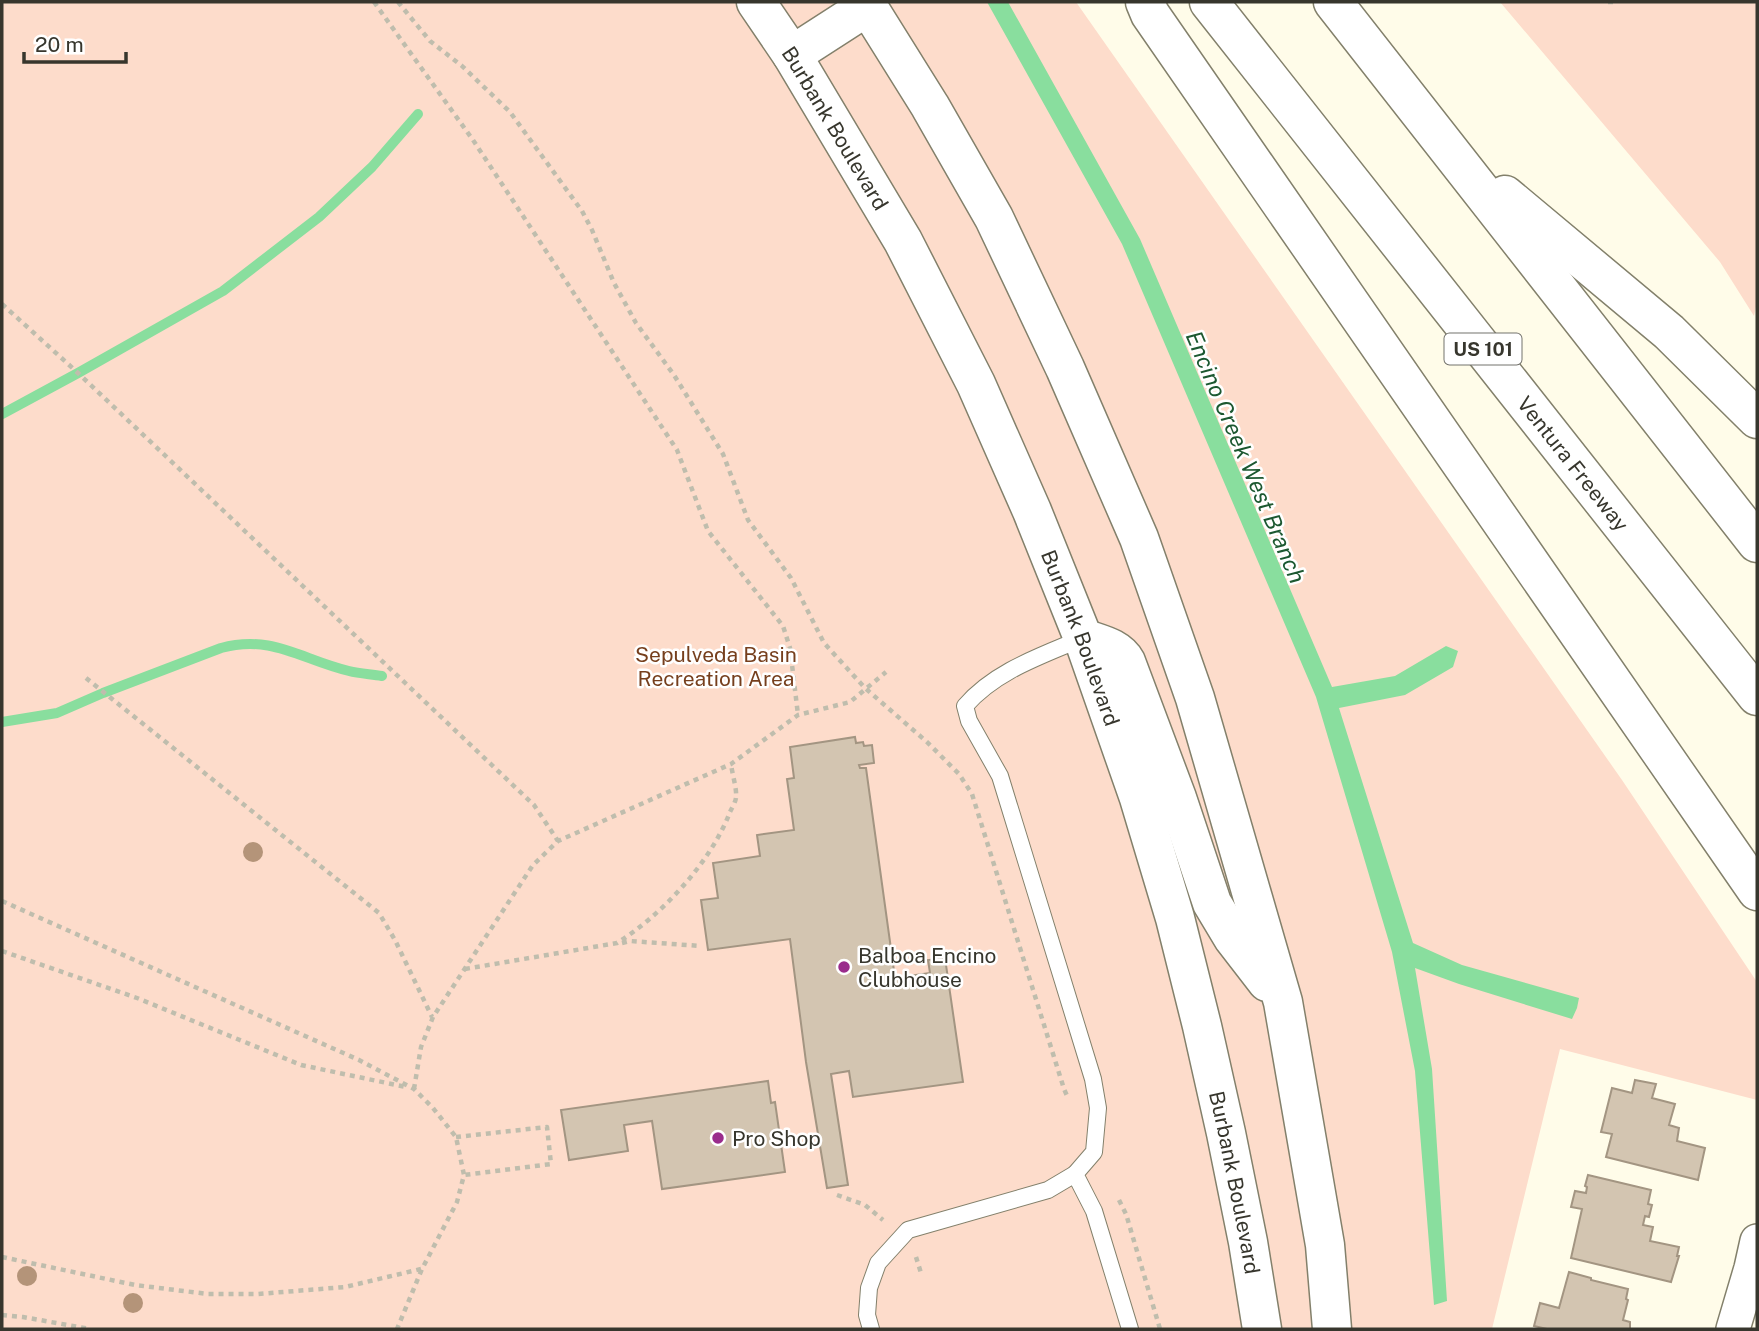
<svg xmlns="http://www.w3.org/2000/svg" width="1759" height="1331" viewBox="0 0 1759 1331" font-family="'Public Sans',sans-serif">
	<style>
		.green { fill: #fddccb }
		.water { fill: #89de9e }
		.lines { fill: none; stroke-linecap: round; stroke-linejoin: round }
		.stream { stroke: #89de9e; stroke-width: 10 }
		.building { fill: #d3c5b1; stroke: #a39582; stroke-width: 2 }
		.service-casing { stroke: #83806b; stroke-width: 18 }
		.minor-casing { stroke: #83806b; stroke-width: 36 }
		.primary-casing { stroke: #83806b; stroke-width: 41 }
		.motorway-casing { stroke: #83806b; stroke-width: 41 }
		.path { stroke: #bfbdad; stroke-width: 4.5; stroke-dasharray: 5 5; stroke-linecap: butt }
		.service { stroke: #fff; stroke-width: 16 }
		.minor { stroke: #fff; stroke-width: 33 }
		.primary { stroke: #fff; stroke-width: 38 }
		.motorway { stroke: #fff; stroke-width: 38 }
		.tree { fill: #b49479 }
		.poi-dot { fill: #9a2c8c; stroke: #fff; stroke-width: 2.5 }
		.labels { text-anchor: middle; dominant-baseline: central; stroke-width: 5; stroke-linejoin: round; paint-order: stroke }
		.shield { fill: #fff; stroke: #73726c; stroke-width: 2 }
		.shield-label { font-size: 19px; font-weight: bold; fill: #37362d }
		.street-label { font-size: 21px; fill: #37362d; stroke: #fff }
		.park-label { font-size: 21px; fill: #763f1d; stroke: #fff }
		.poi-label { font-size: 21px; fill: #37362d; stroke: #fff; text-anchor: start }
		.water-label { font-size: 23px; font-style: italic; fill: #1c5830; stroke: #fff }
	</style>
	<rect width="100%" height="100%" fill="#fffce9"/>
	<g class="green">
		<path d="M2,2h1074l546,778 135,202v118l-197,-51 -68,280h-1490z"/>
		<path d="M1500,2h257v300l-3,14 -34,-54z"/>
	</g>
	<path class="water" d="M987,2h21l132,237 192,448 63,-11 51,-30 12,5 -5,16 -48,28 -66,13 74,235 49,22 117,33 -2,10 -5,11 -113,-35 -44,-16 17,101 15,232 -13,4 -19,-234 -23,-119 -76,-255 -194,-453z"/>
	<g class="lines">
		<g class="stream">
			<path d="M2,414l76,-41 145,-82 96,-74 53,-50 46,-53"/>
			<path d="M2,722l55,-9 46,-20 118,-45c51,-14 81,12 128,23 11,3 22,3 33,5"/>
		</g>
	</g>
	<g class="building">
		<path d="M855,737l1,6 7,-1 1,4 8,-1 2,18 -15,2 1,3h6l29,210 35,-5 -2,-13 17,-2 18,124 -110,15 -4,-26 -18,3 17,111 -21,3 -21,-126 -16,-123 -82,11 -7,-50 17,-2 -5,-35 47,-7 -3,-21 37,-5 -7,-51 7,-1 -4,-31z"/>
		<path d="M1635,1080l21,4 -4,14 23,6 -6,21 10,3 -2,13 28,7 -7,32 -92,-23 6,-23 -11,-2 11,-44 20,5z"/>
		<path d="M768,1081l3,22 4,-1 10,70 -123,17 -10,-68 -28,4 4,26 -59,9 -8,-50z"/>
		<path d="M1588,1175l63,15 -3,14 4,1 -3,12 -4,-1 -2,9 10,2 -3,14 29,6 -2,9h2l-8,26 -100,-24 11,-49 -11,-2 4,-16 11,2 1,-6 -2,-1z"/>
		<path d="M1569,1272l22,6v2l37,9 -2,10 2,1 -5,20 7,2v7h-83l-13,-3 6,-23 19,5z"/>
	</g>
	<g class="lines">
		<defs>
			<g id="service">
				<path d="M1083,638c-42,18 -88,33 -118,68l4,15 31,55 93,303 5,29 -4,44 -19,22 19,37 36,118"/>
				<path d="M871,1329l-4,-14 2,-27 9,-25 30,-33 140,-40 27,-16"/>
			</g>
			<path id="minor" d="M1733,1329l18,-61 6,-27"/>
			<g id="primary">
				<path id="s1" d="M756,2l36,53 111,186 73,143 56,127 51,127 56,160 36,120 27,108 24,107 22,109 14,87"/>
				<path d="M865,2l65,104 64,112 71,150 74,170 56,160 88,304 42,243 7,84"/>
				<path d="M792,55l76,-49"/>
				<path d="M1083,638c16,6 35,9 43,24l51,136 35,105 21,35 34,44"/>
			</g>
			<g id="motorway">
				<path d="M1145,2l5,12 607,877"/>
				<path id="s2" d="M1209,2l548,694"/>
				<path d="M1333,2l424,541"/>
				<path d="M1505,195l164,137 88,87"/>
			</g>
		</defs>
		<use href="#service" class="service-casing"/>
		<use href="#minor" class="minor-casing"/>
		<use href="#primary" class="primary-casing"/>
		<use href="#motorway" class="motorway-casing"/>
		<g class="path">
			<path d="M374,2l99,138 204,310 31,81 75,95 7,22 8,67"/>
			<path d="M398,2l32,39 32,25 48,46 72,99 10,19 22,53 22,40 38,52 49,79 25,66 43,58 33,65 41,45 62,54 32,32 13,20 92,295 4,9"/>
			<path d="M1608,2h10"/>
			<path d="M2,304l76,69 456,432 24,36"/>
			<path d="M86,678l293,235 16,27 37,77"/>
			<path d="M2,901l357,159 55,29 19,19 23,29 8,38 -7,27 -35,67 -25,60"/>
			<path d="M622,943l8,-2 71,5"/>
			<path d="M2,951l135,47 164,67 105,22"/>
			<path d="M465,969l152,-26c45,-28 94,-81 113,-131 2,-4 6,-11 6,-15 1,-8 -4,-24 -5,-33"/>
			<path d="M414,1089l7,-42 12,-30 100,-152 25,-24 173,-77 67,-49 52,-13 36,-30"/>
			<path d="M456,1137l91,-10 4,37 -87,11"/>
			<path d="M837,1195l28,10 18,15"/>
			<path d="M1119,1200l7,14 34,115"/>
			<path d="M2,1257l133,28 73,9h50l87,-7 76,-18"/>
			<path d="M916,1257l5,16"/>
			<path d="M2,1315l21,2 67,12"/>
		</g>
		<use href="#service" class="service"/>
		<use href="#minor" class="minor"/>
		<use href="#primary" class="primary"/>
		<use href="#motorway" class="motorway"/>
	</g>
	<g class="tree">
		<circle cx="253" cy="852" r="10"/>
		<circle cx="27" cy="1276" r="10"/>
		<circle cx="133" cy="1303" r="10"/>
	</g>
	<g class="poi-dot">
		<circle cx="844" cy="967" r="7"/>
		<circle cx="718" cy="1138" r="7"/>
	</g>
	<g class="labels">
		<rect class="shield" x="1444.5" y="333.5" width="77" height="31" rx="5"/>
		<g class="shield-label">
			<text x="1483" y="349">US 101</text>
		</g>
		<g class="street-label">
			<text stroke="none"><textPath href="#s1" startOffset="149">Burbank Boulevard</textPath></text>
			<text stroke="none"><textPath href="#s2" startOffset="588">Ventura Freeway</textPath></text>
			<text stroke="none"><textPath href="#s1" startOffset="716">Burbank Boulevard</textPath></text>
			<text stroke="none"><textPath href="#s1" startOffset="1283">Burbank Boulevard</textPath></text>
		</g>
		<g class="park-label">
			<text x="716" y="654">Sepulveda Basin<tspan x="716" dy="24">Recreation Area</tspan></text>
		</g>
		<g class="poi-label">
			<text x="858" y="955">Balboa Encino<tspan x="858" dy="24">Clubhouse</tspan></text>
			<text x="732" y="1138">Pro Shop</text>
		</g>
		<g class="water-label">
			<text transform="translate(1246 457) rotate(67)">Encino Creek West Branch</text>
		</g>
	</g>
	<rect width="1759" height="1331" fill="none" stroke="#37362d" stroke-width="7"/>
	<path d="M24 52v10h102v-10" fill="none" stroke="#37362d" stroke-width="3.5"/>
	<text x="35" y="52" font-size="21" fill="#37362d" stroke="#ffffff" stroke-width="5" paint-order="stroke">20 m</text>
</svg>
